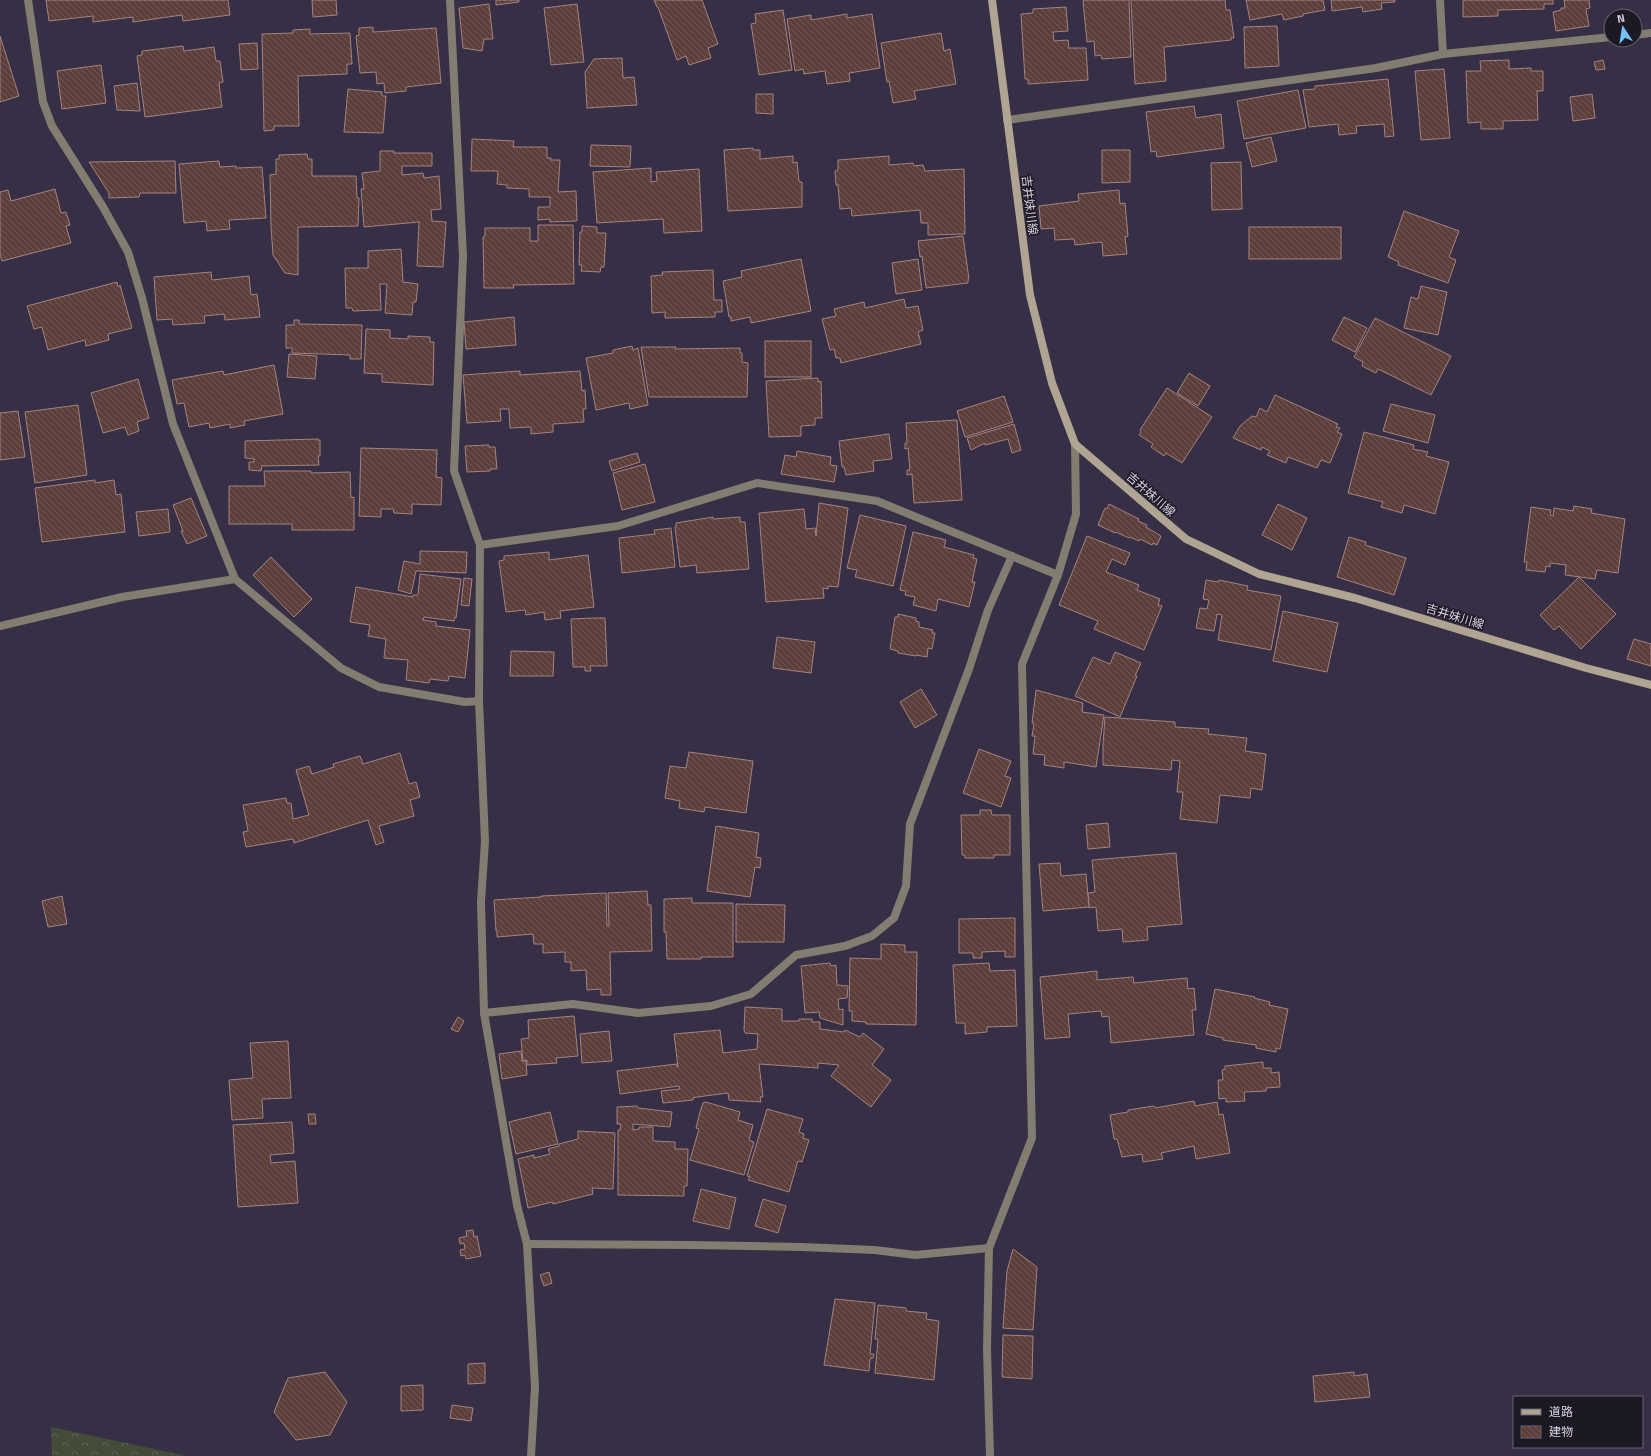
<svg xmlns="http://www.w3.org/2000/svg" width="1651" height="1456" viewBox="0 0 1651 1456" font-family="'Titillium Web','Noto Sans JP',sans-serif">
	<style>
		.forest { fill: url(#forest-crowns) }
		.building { fill: url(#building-back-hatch); stroke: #a5837e }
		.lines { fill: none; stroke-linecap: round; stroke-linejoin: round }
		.street { stroke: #837c70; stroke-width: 8 }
		.secondary { stroke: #b0a592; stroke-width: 8 }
		.labels { text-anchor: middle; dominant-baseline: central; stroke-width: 3; stroke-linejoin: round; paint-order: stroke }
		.street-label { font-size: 12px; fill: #d7d2e1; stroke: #1d1924 }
	</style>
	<defs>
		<pattern id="forest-crowns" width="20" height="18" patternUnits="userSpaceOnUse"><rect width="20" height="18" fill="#424c38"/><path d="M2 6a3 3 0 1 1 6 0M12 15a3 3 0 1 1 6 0" fill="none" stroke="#5d6554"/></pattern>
		<pattern id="building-back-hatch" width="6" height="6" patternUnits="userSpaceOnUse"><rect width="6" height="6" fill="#5c3e3a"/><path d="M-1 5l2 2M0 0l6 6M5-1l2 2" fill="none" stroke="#735956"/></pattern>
	</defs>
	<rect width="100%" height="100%" fill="#372f46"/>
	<path class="forest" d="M51,1427l136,29h-135z"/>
	<g class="building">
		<path d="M46,0h182l2,15 -47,6 -1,-6 -49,7v-5l-40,5v-6l-44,5z"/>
		<path d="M312,0h24l1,15 -24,2z"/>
		<path d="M496,0h23v2l-23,3z"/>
		<path d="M654,0h48l16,44 -10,4 3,10 -22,7 -3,-9 -9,4 -19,-53h-1z"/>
		<path d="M1085,0h44l2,57 -29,2 -1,-4 -6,1 -1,-15 -7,1 -4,-41z"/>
		<path d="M1131,0h94l1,10h4l4,28h-3v2l-67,7 2,34 -31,3z"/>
		<path d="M1246,0h77l2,10 -22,4v2l-19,4 -2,-6 -32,6z"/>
		<path d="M1331,0h64v2l-14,1 1,6 -19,3 -1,-5 -30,4z"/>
		<path d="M1463,0h90v4h-9v5l-46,1v6l-35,1z"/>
		<path d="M1564,0h25l1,8 -4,1 3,17 -33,5 -3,-19 8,-2v-2h4z"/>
		<path d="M489,4l4,35h-9l-2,12 -19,-3 -4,-40z"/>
		<path d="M577,4l7,58 -33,3 -7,-57z"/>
		<path d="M1066,7l2,24 -15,1 1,9 14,-1 1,8h17l2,32 -60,4v-5h-3l-4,-65 12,-1v-4z"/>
		<path d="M783,10l9,60 -33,5 -8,-51 5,-1 -1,-9z"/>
		<path d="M847,14v4l25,-4 8,54 -31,5 1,8 -23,3 -2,-13 -21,3 -1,-5 -8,2 -8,-52 24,-4v5z"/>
		<path d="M1277,26l2,40 -34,2 -1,-41z"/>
		<path d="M373,27v5l63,-4 5,55 -35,4v4l-21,2 -1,-10 -7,1 -1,-12 -16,1 -4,-37 3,-1v-7z"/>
		<path d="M310,29v5l40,-1 2,31h-5v10l-49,2 1,50h-25v4l-10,1 -2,-97 31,-1v-3z"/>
		<path d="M941,33l3,18 6,-2 6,35 -42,7 2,8 -23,4 -4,-22 -2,1 -6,-39z"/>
		<path d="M0,36l19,60 -19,6z"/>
		<path d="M257,43l1,26 -17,1 -2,-26z"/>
		<path d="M183,46l1,5 30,-4 2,14h4l3,21 -4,1 3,24 -77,10 -8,-61 5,-1v-4z"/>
		<path d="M622,58l1,20 11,-1 3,28 -50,3 -2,-36 9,-13z"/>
		<path d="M1509,60v9l22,-1v3h12v20h-6l1,29 -35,1v8h-22v-7l-13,1 -2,-52h15l-1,-10z"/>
		<path d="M1603,60l2,9 -9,1 -2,-8z"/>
		<path d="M101,65l5,38 -44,6 -5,-38z"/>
		<path d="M1444,69l6,69 -29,2 -6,-69z"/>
		<path d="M1388,79l6,57 -9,1 -1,-13 -28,2 1,7 -18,2 -1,-11 -29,3 -6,-37 12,-1v-3z"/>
		<path d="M137,83l3,28 -23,-1 -3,-24z"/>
		<path d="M348,89l34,3v4h4l-3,37 -39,-1z"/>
		<path d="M1298,90l8,38 -62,11 -7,-38z"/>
		<path d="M756,94h17v20l-17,-1z"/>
		<path d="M1592,94l3,24 -22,3 -3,-24z"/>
		<path d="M1194,106l2,12 25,-4 3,34 -67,9 -1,-6 -5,1 -5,-40z"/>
		<path d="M1271,137l6,24 -25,6 -6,-24z"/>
		<path d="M472,139l42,2 -1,6h34v11h4v2h9l-2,32 18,-1 1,30 -27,1v-3l-12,1v-13h12v-10h-21v-8l-22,-1v-3l-10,-1 1,-13h-27z"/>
		<path d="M591,145l40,1 -1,21 -40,-1z"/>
		<path d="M753,148v2h7v9l33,-3v7l4,-1 2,20h3v25l-74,4 -4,-61z"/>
		<path d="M1102,150h28v32l-28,1z"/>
		<path d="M380,151h14v2h38v13h-30v9l21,-2 1,5 15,-2 2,33 -10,1 1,11 14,1 -3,45 -26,-1 2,-44 -55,5 -3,-38h3l-2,-16 18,-2z"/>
		<path d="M307,154l1,5h4v17h44l1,22h2l-1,28 -60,1v48l-13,-2 -12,-18 -2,-28 -1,-52 6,-1v-15h3v-4z"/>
		<path d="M889,156v9l24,-2 1,3 9,-1 2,6 39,-2 1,65 -37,1v-12h-7l-1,-13 -68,6 -1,-8 -11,1 -2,-24h-2l-1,-14 3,-1v-10z"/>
		<path d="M175,161l1,32h-36l-1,4 -30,1v-5l-20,-31z"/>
		<path d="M219,161l1,6 16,-1v2l26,-1 4,51 -37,2 1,9 -23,2 -1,-10 -22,2 -5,-59z"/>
		<path d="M1241,162l1,47 -30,1 -1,-47z"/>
		<path d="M651,168v14l6,-1 -1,-9 43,-3 3,62 -38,2 -1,-14 -66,4 -4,-51z"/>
		<path d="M55,189l6,24 5,-1 4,13 -4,1 5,17 -69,18 -2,-7v-62l8,-2 3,11z"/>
		<path d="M1119,190l1,14 5,-1 3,33 -3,1 2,17 -24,2 -1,-14 -27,3 -1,-6 -19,1 -1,-12 -13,1 -2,-23 40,-5 -1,-7z"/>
		<path d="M1404,211l55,20 -10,26 7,3 -8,23 -50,-18 1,-3 -11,-5z"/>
		<path d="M538,225h35l1,59 -61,1 1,3h-30l-1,-51 2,-1v-8h45v13h8z"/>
		<path d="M582,226l15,1v6h9l-2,34h-3l-1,5 -19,-1 1,-6h-3l1,-33h2z"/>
		<rect x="1249" y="227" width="92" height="32"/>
		<path d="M963,236l6,43h-1v4l-42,5 -4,-32 -2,1 -2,-16z"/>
		<path d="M401,249l2,33 15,2 -2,18h-3l-1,13 -27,-2 2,-29h-7l1,26 -28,1 -1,-3h-6l-1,-40h23v-17z"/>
		<path d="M801,259l10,52 -60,12 -1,-6 -19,4v-4h-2l-6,-36 19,-4 -1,-6z"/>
		<path d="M918,259l4,31 -26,4 -4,-31z"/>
		<path d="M713,270l1,30h8v12h-7v5l-50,1v-6l-13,1 -1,-37 12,-1 -1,-3z"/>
		<path d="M211,272l1,8 37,-4 2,19 6,-1 3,23 -35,3 -1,-6 -20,2 1,7 -32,2 -1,-6 -15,1 -3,-43z"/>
		<path d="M117,282l1,5 2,-2 12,43 -24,6 1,6 -23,6 -1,-6 -37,10 -6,-23 -8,2 -7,-23z"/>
		<path d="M1421,286l26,6 -9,43 -34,-7 7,-31 7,2z"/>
		<path d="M904,299l2,9 12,-2 5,24 -5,2 3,12 -80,19 -1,-5h-4l-2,-9 -4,1 -8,-31 14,-3 -2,-7 30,-7 1,6z"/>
		<path d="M514,317l2,28 -50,4 -2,-27z"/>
		<path d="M1344,317l23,11 -12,24 -23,-12z"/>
		<path d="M1375,318l76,38 -20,39 -53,-26 -2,4 -14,-7 1,-4 -9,-5z"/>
		<path d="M294,320h5v4l63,1 -1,34h-11v-4l-58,-2v-5h-6v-23h8z"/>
		<path d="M366,329l24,1v8l18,1v-3l22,1v5h4l-1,43 -51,-3v-8l-18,-1z"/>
		<rect x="765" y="341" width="46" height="36"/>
		<path d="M632,346l1,4 5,-2 10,57 -18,4 -1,-6 -33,7 -10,-52 27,-5v-3z"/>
		<path d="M641,347h35l-1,2 65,-1v5h2v9l6,1 -1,34h-98z"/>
		<path d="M289,354l28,2 -2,23 -28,-2z"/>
		<path d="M274,365l9,49 -39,7 1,4 -15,3v-4l-20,4 -1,-5 -20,4 -5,-24 -7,1 -5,-24 51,-9 1,4z"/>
		<path d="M520,371v4l60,-4 2,20 3,-1 1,19h-3l1,13 -31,2v8l-22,2v-7l-21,1 -1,-19h-9l1,12 -34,2 -4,-48z"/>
		<path d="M1189,373l21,13 -12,20 -21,-13z"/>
		<path d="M818,378v4l3,-1 1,37h-7v7l-14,1v10l-32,1 -3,-56z"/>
		<path d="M138,379l11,39 -12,4 2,9 -11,4 -3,-8 -22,6 -12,-40z"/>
		<path d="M1167,388l45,29 -30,46 -16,-10 -2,3 -13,-9 2,-3 -14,-9 2,-3 -1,-2z"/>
		<path d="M1275,395l63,29 -2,3 4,1 -3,4 5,2 -12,29 -9,-3 -4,8 -29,-11 -2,6 -19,-8 3,-4 -8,-4 -1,3 -28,-12 7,-12 12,-10 4,1 4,-9 7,4z"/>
		<path d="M1004,396l9,26 -48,15 -8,-26z"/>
		<path d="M1391,404l44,11 -7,28 -45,-12z"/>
		<path d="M78,405l9,70 -52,8 -10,-71z"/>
		<path d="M18,411l7,46 -25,3v-47z"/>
		<path d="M957,420l5,80 -48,3 -2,-29 -5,1v-5h3l-2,-22 -3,1v-6h2l-1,-20z"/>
		<path d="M1014,424l7,26 -9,3 -4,-14 -23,6v-2l-14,7 -4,-12z"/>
		<path d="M1364,432l50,13 -1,4 15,3 -2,4 23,6 -14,52 -31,-9 -2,8 -21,-6 2,-5 -35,-9z"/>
		<path d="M889,434l3,25 -19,2 1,10 -28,4 -2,-8h-2l-3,-26z"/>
		<path d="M318,439l-1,1h3v16h-2l1,9 -57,1 -1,5 -12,-1v-8h5v-3l-9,-1v-17z"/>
		<path d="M489,445v2h6l2,22h-7v2l-23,1 -2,-26z"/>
		<path d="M361,448l76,2 -1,27 6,1 -1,27 -29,-1v10l-18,-1 -1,-4h-12v8l-22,-1z"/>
		<path d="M797,451l34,6 -1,8 7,1 -3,16 -53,-8 4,-19 11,2z"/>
		<path d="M637,453l3,9 -28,9 -3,-10z"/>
		<path d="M645,464l10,38 -33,8 -9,-37z"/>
		<path d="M264,471h47v2l39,-1 1,26 3,-1v33h-62v-6h-63v-38h36z"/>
		<path d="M95,480v3l19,-3 2,15 5,-1 4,38 -83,10 -7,-54z"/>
		<path d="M191,498l16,38 -20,8 -6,-13h2l-10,-26z"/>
		<path d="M819,503l29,5 -10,79 -10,-1v3l-5,-1 1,10 -58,4 -7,-89 45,-4 2,20 9,-1 1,8z"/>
		<path d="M1109,504l30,15 -1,2 9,4 -1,2 15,9 -4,9 -4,-2 -1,2 -12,-6 -1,2 -9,-4 -1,1 -13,-6 -1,1 -17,-8 7,-17 2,1z"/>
		<path d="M1278,504l29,14 -15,32 -30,-15z"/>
		<path d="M1574,506l18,3 -1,4 34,6 -7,54 -21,-3 -2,9 -30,-4 1,-10 -16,-2v4l-4,-1 -1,6 -19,-2 1,-8h-3l7,-55 20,3 -1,5 3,1 1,-8 19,3z"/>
		<path d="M168,509l2,23 -31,4 -3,-24z"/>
		<path d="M860,515l46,11 -13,60 -38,-9 2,-7 -10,-2z"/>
		<path d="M713,517v2l27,-2v5h5l4,47 -52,4 -1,-8 -16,2 -5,-40h1v-4z"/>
		<path d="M671,528l4,39 -53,6 -3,-35 36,-4 -1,-4z"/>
		<path d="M913,532l33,8 -2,7 30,8 -1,3 4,1 -5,23h3l-6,25 -31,-8 -2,12 -23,-6 2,-8 -10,-2 1,-4 -6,-1z"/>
		<path d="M1087,536l43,17 -5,12 -13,-6 -6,13 33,13 -2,5 23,9 -2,6 4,1 -18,44 -50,-21 4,-8 -39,-16z"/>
		<path d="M1349,537l17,5 -1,3 41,13 -12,37 -57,-18z"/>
		<path d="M420,551l47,1 -1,21 -50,-2 -5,23 -13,-4 6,-29 16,3z"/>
		<path d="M549,552v8l39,-5 6,52 -34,4 1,7 -16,2 -1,-8 -18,3 -1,-5 -19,2 -7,-51 5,-1v-4z"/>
		<path d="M271,557l41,42 -18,18 -41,-42z"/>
		<path d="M420,574l41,5 -5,39 -1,-1 -1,4 -30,-4 -1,3 13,2v4l34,4 -5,48 -16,-2 -1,5 -18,-2 -1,4 -23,-3 2,-20 -24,-2 2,-19 -18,-3 2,-11 -20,-3 6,-35 57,10v-2h5z"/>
		<path d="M1579,577l37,37 -35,35 -22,-23 -5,4 -14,-15z"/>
		<path d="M464,578l8,1 -3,27 -8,-1z"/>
		<path d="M1206,580l12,2 1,-2 29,6 -1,4 34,6 -10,54 -53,-10 4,-25 -5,-1 -3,17 -18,-3 4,-20 7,1 2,-9 -6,-1z"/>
		<path d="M1283,611l55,12 -11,49 -54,-11z"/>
		<path d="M898,614l18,4v3l3,1v5l14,3 -1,3h3l-3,16 -4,-1 -1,9 -11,-2v1l-18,-3v-2l-8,-2 5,-32h3z"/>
		<path d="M594,618h11l2,48h-17l1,5h-6v-4h-12l-2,-48z"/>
		<path d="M777,637l38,5 -4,31 -38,-5z"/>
		<path d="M1634,639l17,5v22l-24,-7z"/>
		<path d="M511,651l43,1 -1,24h-43z"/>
		<path d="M1115,652l26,11 -6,13h2l-17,41 -45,-21 18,-39 17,7z"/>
		<path d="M921,689l16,26 -22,13 -15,-26z"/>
		<path d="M1036,690l47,13 -1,9 22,3 -8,52 -32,-5v6l-20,-3 1,-10 -12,-1 2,-18h-3l2,-12 -2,-1z"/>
		<path d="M1105,717l70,5v5l34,2 -1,5 39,4 -2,13 21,3 -4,36 -11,-2 -1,10 -30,-3 -3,28 -37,-4 3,-27h-6l3,-31 -8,-1 -1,10 -68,-5v-20z"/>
		<path d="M979,749l32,12 -6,15 6,2 -10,29 -38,-14z"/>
		<path d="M689,752l64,9 -7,52 -41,-6 -1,5 -25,-4 1,-7 -15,-3 5,-32 16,2z"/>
		<path d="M400,753l9,31 7,-2 4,15 -10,3 4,16 -35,10 5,16 -8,3 -8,-25 -74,23 -1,-4 -47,8 -3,-15 5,-1 -5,-26 43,-7 1,5h4l2,16 16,-4 -13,-45 13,-4 3,8 22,-7 -1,-3 27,-8 3,8z"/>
		<path d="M980,810h11l1,5h18v40h-16v3h-29v-3h-3l-1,-40h19z"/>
		<path d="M1108,823l2,24 -22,2 -2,-24z"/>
		<path d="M716,826l43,7 -3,24 5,1 -1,10 -5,-1 -5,30 -43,-6z"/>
		<path d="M1176,853l6,71 -35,3 1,13 -25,2 -1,-13 -24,2 -2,-24 -7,1 -1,-15 7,-1 -3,-32z"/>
		<path d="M1060,863l1,13 25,-2 3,33 -46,4 -4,-47z"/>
		<path d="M647,891l1,14h3l1,46 -42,1 1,43h-10v-6l-14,1 -1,-20 -15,1v-9h-6v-10l-22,1v-9h-9l-1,-10 -36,3v-6h-1l-2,-31 47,-3v-1l65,-3 1,33h2l-1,-33z"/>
		<path d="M62,896l5,28 -19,3 -6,-26z"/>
		<path d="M692,898v5h41v54h-32v2h-34l-1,-27h-2v-33z"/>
		<path d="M736,904l49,1 -1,37h-48z"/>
		<path d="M1015,918v39h-10v-6l-23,1v6h-9v-5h-14v-34z"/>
		<path d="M881,944l24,1v7h12l-1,73 -50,-1v-2l-14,-1v-10h-3l1,-53 31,1z"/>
		<path d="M830,963l1,3 5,-1 1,20 11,1 -1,12 -9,1 1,11 4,-1v16l-23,-7 -1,-6 -14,1 -4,-47z"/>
		<path d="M989,963l1,8 25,-1 2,56 -30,1v5l-22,2v-11h-9l-3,-58z"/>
		<path d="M1097,971v9l36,-3 1,6 53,-5 1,11 6,-1 2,22h-4l2,25 -83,8 -2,-27 -7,1 -1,-6 -33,3 2,23 -25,2 -5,-62z"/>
		<path d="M1215,989l40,8 -1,1 16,4 -1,3 19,4 -8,40 -4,-1v4l-20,-4v-3l-33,-5v-2l-17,-4z"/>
		<path d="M745,1007l37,2v12h17v-2h13v3h8v7l24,3 1,-2 15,7 3,-4 21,16 -12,16 19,15 -20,27 -40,-31 8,-11 -21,-2v5l-59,-4 4,33h-3l1,5 -32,-2 -1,-7 -31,4 -4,1v2l-30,3 -2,-12 19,-2 -1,-3 -59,8 -3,-23 60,-7v3h1l-4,-33 46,-4 3,23 34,-4 1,-15 -13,-1v-1l-1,-1z"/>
		<path d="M574,1016l4,40 -22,2 1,5 -30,2v-5l-4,1 -2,-22 8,-1 -1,-18z"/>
		<path d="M458,1017l6,4 -6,11 -7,-3z"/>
		<path d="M609,1031l3,30 -30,2 -2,-29z"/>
		<path d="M288,1041l3,57 -29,1 1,19 -31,2 -3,-40 24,-2 -3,-35z"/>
		<path d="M521,1051l1,10h4l1,14 -25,4 -3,-25z"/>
		<path d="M1263,1062v6h8v5l8,-1 1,15 -14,1v3l-22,1 1,9 -19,1v-4l-7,1 -1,-19h5l-1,-10 3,-1v-3z"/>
		<path d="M1194,1101l1,5 22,-4 2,13 4,-1 7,39 -34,6 -2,-13 -33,7 2,6 -20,3 -1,-8 -20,3 -5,-18h-3l-4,-24 18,-3v-2l26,-4 1,2z"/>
		<path d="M706,1102l34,10 -2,8 15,5 -4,15 5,2 -10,33 -54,-15 9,-31 -3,-1 4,-16 3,-9z"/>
		<path d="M637,1106l1,2 34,4 -2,15 -37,-3v6l6,-1v-2h14v14l22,1v7h13l-1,37h-3v10l-66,-1v-65h2l1,-6h-4v-17z"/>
		<path d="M767,1109l36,10 -4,13 5,2 -1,4 6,2 -7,22 -4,-1 -9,31 -41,-12 2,-3 -3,-1z"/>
		<path d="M550,1112l8,32 -42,10 -7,-32z"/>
		<path d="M308,1114h7l1,10h-7z"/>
		<path d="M292,1122l2,31 -24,2 1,8 24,-2 3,42 -60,4 -5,-82z"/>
		<path d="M578,1131l37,2 -2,56 -21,-1 1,6 -40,10 -1,-2 -24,6 -10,-49 16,-4v3l16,-4 -2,-5 11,-3v-2l19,-5z"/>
		<path d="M701,1189l35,9 -7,31 -36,-8z"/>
		<path d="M763,1199l23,7 -8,27 -23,-7z"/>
		<path d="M473,1230l1,7 3,-1 4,20 -15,3 -1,-4 -4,1 -1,-6 5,-1 -1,-6 -4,1 -1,-6 8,-2 -1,-5z"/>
		<path d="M1013,1249l24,18 -4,63 -30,-2 4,-57z"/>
		<path d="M549,1272l3,11 -8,3 -4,-11z"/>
		<path d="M835,1299l40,4 -5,51h4l-1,4 -3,1 -1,12 -45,-6z"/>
		<path d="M878,1305l28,3v3l21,2 -1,6 13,2 -5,59 -59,-7 3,-34h-3z"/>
		<path d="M1003,1335l30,1 -1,43 -30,-2z"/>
		<path d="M485,1363v20l-17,1v-20z"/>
		<path d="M325,1372l22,30 -17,33 -34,5 -22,-28 14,-34z"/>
		<path d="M1354,1372v4l13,-2 3,23 -55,5 -2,-26z"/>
		<path d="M423,1385v25l-22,1v-25z"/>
		<path d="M452,1405l21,3 -2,13 -21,-3z"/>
	</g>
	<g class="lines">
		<g class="street">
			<path d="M28,0l15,102 9,24 51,81 25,45 14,46 31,126 62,155 106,89 38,19 86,15 14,-1"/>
			<path d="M450,0l13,256 -9,215 26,74 -1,156 6,140 -4,61 3,111 33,192 10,39 8,143 -4,69"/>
			<path d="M1440,0l3,54"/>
			<path d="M1635,35l16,-2"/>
			<path d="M1007,120l369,-52 67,-14 168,-17"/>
			<path d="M480,545l138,-19 139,-43 120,18 181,74"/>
			<path d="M0,626l122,-29 113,-18"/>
			<path d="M484,1013l89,-9 65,9 73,-7 40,-12 45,-39 49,-9 27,-10 22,-18 12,-32 4,-62 59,-155 19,-59 24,-54"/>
			<path d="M527,1244l164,1 111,2 73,3 40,5 74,-7"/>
			<path d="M990,1456l-3,-107 2,-101 43,-110 -10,-474 36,-89 18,-61 -1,-70"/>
		</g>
		<path class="secondary" d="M992,0l38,295 22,88 23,61 111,95 73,35 96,24 231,70 65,17"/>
	</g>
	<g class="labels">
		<g class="street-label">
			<text transform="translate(1030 205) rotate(83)">吉井妹川線</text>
			<text transform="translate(1151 494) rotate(41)">吉井妹川線</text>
			<text transform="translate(1455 616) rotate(17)">吉井妹川線</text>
		</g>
	</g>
	<rect x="1513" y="1396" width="130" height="52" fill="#1d1924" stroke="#676370"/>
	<rect x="1521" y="1409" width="20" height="6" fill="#b0a592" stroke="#676370"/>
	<text x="1549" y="1416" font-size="12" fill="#d7d2e1">道路</text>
	<rect x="1521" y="1426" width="20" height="12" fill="url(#building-back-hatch)" stroke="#676370"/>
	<text x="1549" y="1436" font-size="12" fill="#d7d2e1">建物</text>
	<g transform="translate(1623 28) rotate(348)"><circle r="19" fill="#1d1924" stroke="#676370"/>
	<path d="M0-3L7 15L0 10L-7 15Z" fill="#75c0f6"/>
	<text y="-6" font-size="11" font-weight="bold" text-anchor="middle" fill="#d7d2e1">N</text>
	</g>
</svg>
